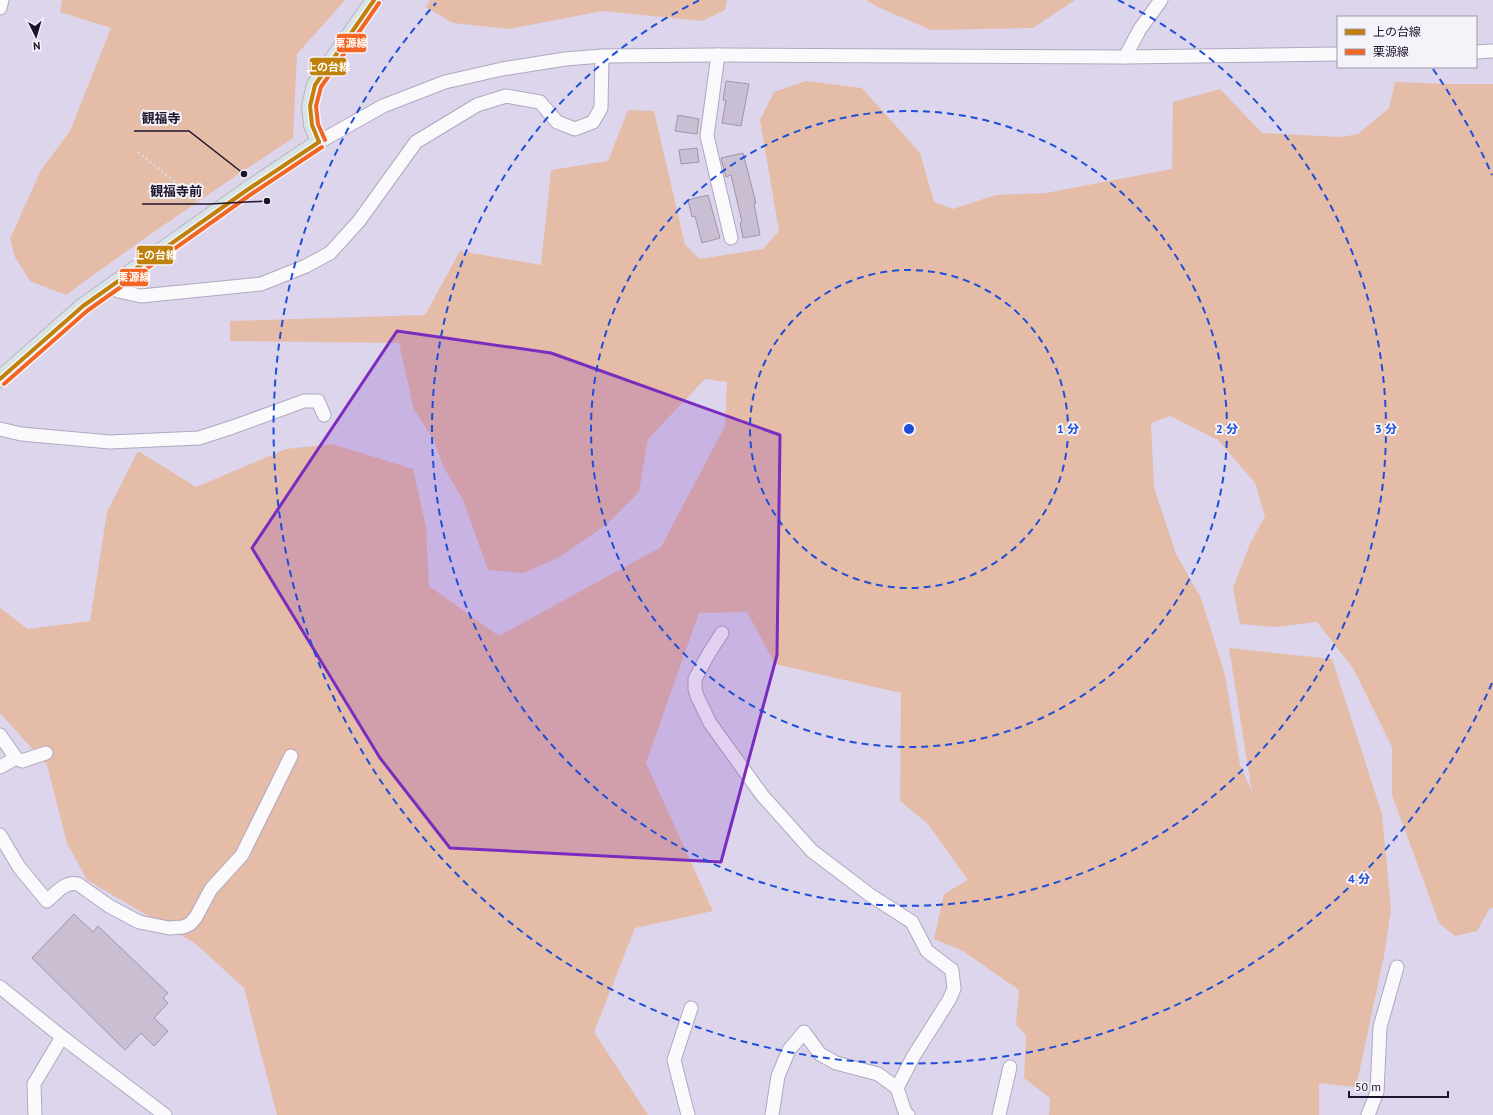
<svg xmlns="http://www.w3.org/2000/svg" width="1493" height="1115" viewBox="0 0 1493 1115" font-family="'PT Sans','Noto Sans JP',sans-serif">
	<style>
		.green { fill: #e5bca7 }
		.building { fill: #cabed3; stroke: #a195a9 }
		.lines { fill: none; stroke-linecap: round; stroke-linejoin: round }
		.minor-casing { stroke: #b0a8bf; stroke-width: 15 }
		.major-casing { stroke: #b8b4c1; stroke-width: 18 }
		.path { stroke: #dbd8e0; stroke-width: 2.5; stroke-dasharray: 2 3; stroke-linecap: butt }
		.minor { stroke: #faf9fc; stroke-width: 13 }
		.major { stroke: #d8e3e5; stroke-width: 16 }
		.bus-1-casing { stroke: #f5f3fa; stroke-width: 7 }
		.bus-2-casing { stroke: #f5f3fa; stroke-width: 7 }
		.bus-1 { stroke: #c0810b; stroke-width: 4 }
		.bus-2 { stroke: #f26522; stroke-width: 4 }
		.marked { fill: #7b2cbf; fill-opacity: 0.2; stroke: #7b2cbf; stroke-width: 3; stroke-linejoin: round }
		.ring { fill: none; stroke: #1d4ed8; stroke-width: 2; stroke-dasharray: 7 5 }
		.centre { fill: #1d4ed8; stroke: #f5f3fa; stroke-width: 2 }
		.ring-label { font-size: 12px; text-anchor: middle; font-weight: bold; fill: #1d4ed8; stroke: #f5f3fa; stroke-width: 4; stroke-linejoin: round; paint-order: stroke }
		.leader { fill: none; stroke: #1c132c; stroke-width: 1.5 }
		.callout-dot { fill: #1c132c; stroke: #f5f3fa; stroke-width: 1.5 }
		.callout-label { font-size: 13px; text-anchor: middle; font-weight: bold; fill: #1c132c; stroke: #f5f3fa; stroke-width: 4; stroke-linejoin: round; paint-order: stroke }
		.line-badge { stroke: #f5f3fa; stroke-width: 1.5 }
		.badge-label { font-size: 11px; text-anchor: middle; font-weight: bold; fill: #fff }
	</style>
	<rect width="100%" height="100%" fill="#dcd5ec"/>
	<g class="green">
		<path d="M62,0h283l-48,54 -4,84c-77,51 -153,102 -227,157l-36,-14 -15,-24 -5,-18 31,-69 29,-39 41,-103 -51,-16z"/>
		<path d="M430,0h297l-2,10 -23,11 -100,-10 -93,18 -56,-6 -27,-16z"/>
		<path d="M866,0h209l-42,28 -102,2 -53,-23z"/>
		<path d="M806,81l56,7 58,65 14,49 19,7 43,-14 50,-2 126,-24 1,-67 47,-13 42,44 80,4 16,-3 31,-26 6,-26 55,2h43v824h-3l-13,23 -22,5 -16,-13 -47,-128v-48l-39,-79 -36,-46 -41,5 -36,-3 -7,-36 17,-44 15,-28 -10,-33 -37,-43 -48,-24 -19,7 3,65 22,66 25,44 24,77 15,90 12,27 -23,-144 103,11 50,155 9,96 -7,46 -28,131 -37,-4v32h-270l1,-17 -26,-20 2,-42 -10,-12 3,-34 -56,-39 -29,-12 10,-45 24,-14 -40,-56 -28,-23 1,-108 -126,-29 -28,-52 -48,1 -53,150 67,148 -78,17 -41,104 54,83h-371l-33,-127 -48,-44 -109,-64 -20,-37 -20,-78 -47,-52v-105l28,21 62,-8 17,-109 31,-61 58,36 90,-38 46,-5 81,25 13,58 3,59 70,50 162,-89 64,-121 2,-44 -22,-3 -57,60 -9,53 -33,33 -45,31 -37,17 -36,-3 -25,-70 -20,-34 -9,-26 -20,-30 -15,-67 -169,-2v-20l195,-6 35,-64 81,14 10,-95 57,-9 20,-51 26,1 31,134 15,14 63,-10 16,-18 -19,-111 14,-28z"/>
	</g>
	<g class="building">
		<path d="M726,81l23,3 -8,42 -19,-3 4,-23h-3z"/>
		<path d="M678,115l21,4 -2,15 -22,-3z"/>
		<path d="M697,148l2,14 -18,2 -2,-14z"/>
		<path d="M743,153l13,50h-2l6,32 -17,3 -3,-15 2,-1 -11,-47 -5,2 -5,-19z"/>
		<path d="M708,195l12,43 -18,5 -7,-27 -3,1 -4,-17z"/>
		<path d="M74,914l19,18 5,-6 70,67 -5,5 5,5 -14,15 14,13 -14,15 -13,-13 -16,17 -93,-92z"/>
	</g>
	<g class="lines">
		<defs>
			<g id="minor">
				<path d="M0,8l2,-8"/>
				<path d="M1476,52l17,-1"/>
				<path d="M718,55l-11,81 24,102"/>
				<path d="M1125,57l15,-28 21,-29"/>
				<path d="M319,142l64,-36 62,-24 57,-13 63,-10 37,-3 116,-1 407,2 213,-3"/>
				<path d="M114,284l4,7 23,5 120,-12 45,-18 24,-13 29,-32 57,-79 61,-37 29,-9 34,6 17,20 18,7 18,-7 8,-14 1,-52"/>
				<path d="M0,429l21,5 89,8 89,-4 34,-11 71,-26h14l6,14"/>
				<path d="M722,633l-13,20 -14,26v10l2,7 13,27 52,72 50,56 58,44 42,27 15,29 25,19 2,19 -5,11 -36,57 -16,31 8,24 3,3"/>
				<path d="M0,735l16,23 6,3 24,-8"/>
				<path d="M0,767l16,-9"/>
				<path d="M0,835l19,32 28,34c9,-8 18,-20 31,-17l31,22 30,16 30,6 14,-1 7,-3 6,-7 15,-28 31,-34 49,-99"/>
				<path d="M0,987l62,50 103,78"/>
				<path d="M35,1115l-1,-31 28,-47"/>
				<path d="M688,1115l-14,-55 17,-52"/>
				<path d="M772,1115l6,-39 11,-26 15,-18 16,22 16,9 42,11 19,14"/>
				<path d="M999,1115l11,-48"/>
				<path d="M1368,1115l9,-23 3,-65 17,-60"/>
			</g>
			<path id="major" d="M0,379l83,-73 164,-116 72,-48 -7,-17 -2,-19 5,-21 59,-85"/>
		</defs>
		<use href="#minor" class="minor-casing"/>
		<use href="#major" class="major-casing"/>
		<path class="path" d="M138,152l59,48 3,5"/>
		<use href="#minor" class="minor"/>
		<use href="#major" class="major"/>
		<defs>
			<g id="bus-1">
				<path d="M319,142l-7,-17 -2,-19 5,-21 59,-85"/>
				<path d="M0,379l83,-73 164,-116 72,-48"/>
			</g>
			<g id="bus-2">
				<path d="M325,140l-7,-16 -2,-18 5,-19 58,-84"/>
				<path d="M4,384l83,-73 163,-116 72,-48"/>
			</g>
		</defs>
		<use href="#bus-1" class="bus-1-casing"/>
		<use href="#bus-2" class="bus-2-casing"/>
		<use href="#bus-1" class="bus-1"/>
		<use href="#bus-2" class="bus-2"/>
	</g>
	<path class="marked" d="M397,331l154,22 229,82 -3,220 -56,207 -271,-14 -70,-90 -128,-210z"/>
	<g class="ring">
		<circle cx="909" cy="429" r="159"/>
		<circle cx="909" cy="429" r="318"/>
		<path d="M1118 0A477 477 0 1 1 700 0"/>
		<path d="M1492 683A636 636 0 1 1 436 3M1433 69A636 636 0 0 1 1492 175"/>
	</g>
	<circle cx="909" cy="429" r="6" class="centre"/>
	<g class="ring-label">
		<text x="1068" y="433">1 分</text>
		<text x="1227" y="433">2 分</text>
		<text x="1386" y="433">3 分</text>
		<text x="1359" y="883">4 分</text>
	</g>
	<path class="leader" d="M244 174L189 131H134M267 201L210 204H142"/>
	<g class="callout-dot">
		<circle cx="244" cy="174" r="4"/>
		<circle cx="267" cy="201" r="4"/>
	</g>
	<g class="callout-label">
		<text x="161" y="123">観福寺</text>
		<text x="176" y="196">観福寺前</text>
	</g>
	<g class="line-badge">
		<rect x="336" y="33" width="31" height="20" rx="4" fill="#f26522"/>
		<rect x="309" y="57" width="38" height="19" rx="4" fill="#c0810b"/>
		<rect x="136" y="245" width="38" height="20" rx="4" fill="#c0810b"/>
		<rect x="119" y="268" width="30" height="19" rx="4" fill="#f26522"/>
	</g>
	<g class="badge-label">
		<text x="351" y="47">栗源線</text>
		<text x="328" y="71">上の台線</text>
		<text x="155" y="259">上の台線</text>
		<text x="134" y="281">栗源線</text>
	</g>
	<rect x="1337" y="16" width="140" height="52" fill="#f5f3fa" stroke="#9e99a8"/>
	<rect x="1345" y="29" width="20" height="6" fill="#c0810b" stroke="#9e99a8"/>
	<text x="1373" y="36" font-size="12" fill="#1c132c">上の台線</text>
	<rect x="1345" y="49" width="20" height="6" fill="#f26522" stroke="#9e99a8"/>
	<text x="1373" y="56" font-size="12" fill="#1c132c">栗源線</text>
	<g transform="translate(36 36) rotate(175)" stroke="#f5f3fa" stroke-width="3" paint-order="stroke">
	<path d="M0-3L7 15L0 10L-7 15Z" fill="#1c132c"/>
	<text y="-6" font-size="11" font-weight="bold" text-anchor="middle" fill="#1c132c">N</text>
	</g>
	<path d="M1349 1091v6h99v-6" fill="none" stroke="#1c132c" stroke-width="2"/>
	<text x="1355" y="1091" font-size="12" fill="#1c132c" stroke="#f5f3fa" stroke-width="3" paint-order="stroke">50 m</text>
</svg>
